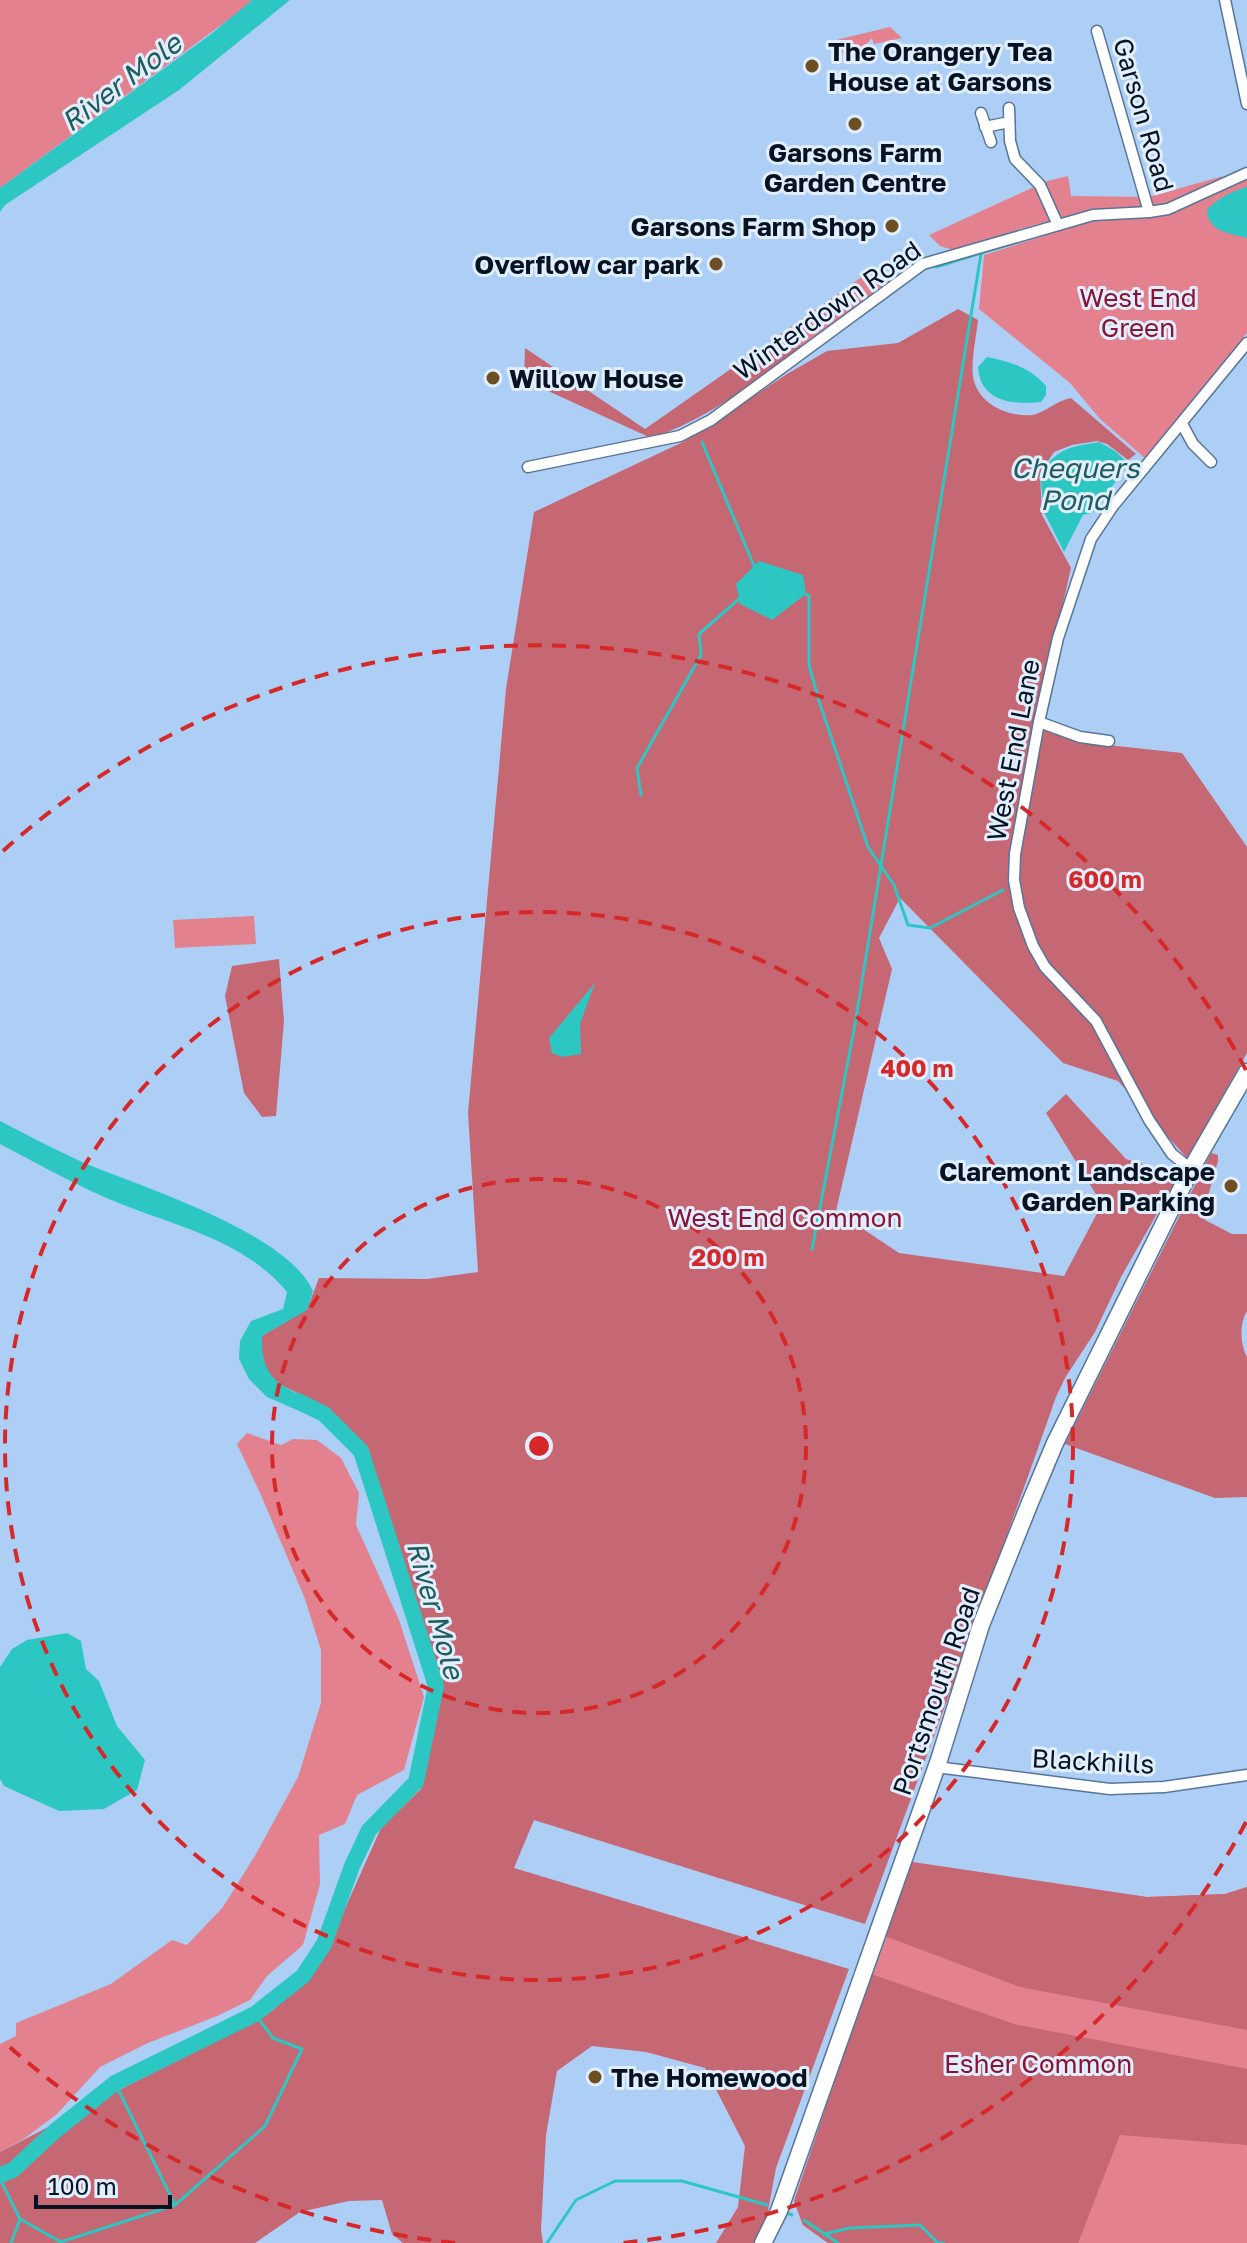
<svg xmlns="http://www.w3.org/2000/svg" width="1247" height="2243" viewBox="0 0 1247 2243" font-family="'Golos Text',sans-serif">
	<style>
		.green { fill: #e3818e }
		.forest { fill: #c66774 }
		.water { fill: #2dc7c3 }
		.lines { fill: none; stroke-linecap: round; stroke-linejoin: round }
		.stream { stroke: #2dc7c3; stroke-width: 3 }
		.river { stroke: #2dc7c3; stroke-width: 16 }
		.minor-casing { stroke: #567598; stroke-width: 13 }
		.primary-casing { stroke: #567598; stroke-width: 19 }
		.minor { stroke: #fff; stroke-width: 10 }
		.primary { stroke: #fff; stroke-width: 16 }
		.ring { fill: none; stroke: #d62828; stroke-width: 4; stroke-dasharray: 14 10 }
		.poi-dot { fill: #6e4f24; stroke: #e0eefe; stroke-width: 3 }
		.labels { text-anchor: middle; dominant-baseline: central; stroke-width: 6; stroke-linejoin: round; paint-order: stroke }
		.poi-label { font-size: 26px; font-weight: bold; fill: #071321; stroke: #e0eefe; text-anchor: start }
		.street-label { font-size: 26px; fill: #071321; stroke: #e0eefe }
		.park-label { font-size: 26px; fill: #891333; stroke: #e0eefe }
		.water-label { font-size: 28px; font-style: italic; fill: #215c5a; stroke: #e0eefe }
		.centre { fill: #d62828; stroke: #e0eefe; stroke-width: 4 }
		.ring-label { font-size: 24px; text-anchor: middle; font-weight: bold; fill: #d62828; stroke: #e0eefe; stroke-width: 6; stroke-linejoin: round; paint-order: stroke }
	</style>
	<rect width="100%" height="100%" fill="#adcff6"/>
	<g class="green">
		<path d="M0,0h255l-255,188z"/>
		<path d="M890,27l12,11 -28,6 -2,-6 -12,13 -15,7 -9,-18z"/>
		<path d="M1068,176l3,20 78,1 74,-21c-39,38 -124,35 -176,46 -31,7 -63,19 -94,28l-13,-4 -11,-11 118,-54z"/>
		<path d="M1247,176v157l-101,126 -46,-40 -30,-36 -91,-74 5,-54 119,-38 47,-2z"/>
		<path d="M877,272l12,3 1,8 -88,65 -14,-19 78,-55z"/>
		<path d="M254,916l2,28 -81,4 -2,-28z"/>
		<path d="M247,1433l34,12 12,-6 24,1 24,18 18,35 -3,32 43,95 25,77 -20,73 -47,25 -12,29 -26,11 1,49 -17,61 -36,31 -17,24 -33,16 -69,27 -48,24 -43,47 -32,24 -25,14v-108l16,-8v-13l95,-39 61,-44 15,5 36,-38 33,-53 42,-77 23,-74v-53l-16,-51 -44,-104 -24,-51z"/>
		<path d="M912,1862l235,35 78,-3 22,-7v356h-419l-25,-18 -9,-24z"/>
	</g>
	<g class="forest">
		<path d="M958,309l20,11c-2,18 -7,40 -5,57 5,27 34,40 59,38 11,-1 23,-14 39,-17l65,56 -8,6 -21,-16 -10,-3 -25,4 -18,7 -14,21 2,42 29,53 -35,154 53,21 93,10 65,94v206l-60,105 -69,-77 -55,-18 -163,-165 -21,40 13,31 -56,242 63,42 165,23 38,-72 -56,-91 20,-19 60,65 53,16 -58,102 -26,55 -30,46 -9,19c-62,177 -127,352 -191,527l-331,-104 -20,48 335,101 -73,199 -14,75h-46l22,-36 7,-61 -40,-78 -59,-16 -54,-6 -35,25 -11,64 -5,95 2,13h-140l-11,-9 -10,-34 -33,1 -49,11 -45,31h-255v-91l272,-141 50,-51 59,-132 40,-39 19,-106 -73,-236 -47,-43 -47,-23 -12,-22 1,-23 45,-27 12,-31 108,1 51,-7 -10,-159 38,-424 28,-177 151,-71 102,-67 40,-23 71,-8z"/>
		<path d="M788,329l14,19c-49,35 -94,71 -151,90l-127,-58 1,-32 120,81z"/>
		<path d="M279,959l5,62 -8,95 -14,1 -18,-24 -19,-97 7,-30z"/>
		<path d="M1211,1153l7,2v6l-12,42 -1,17 27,14h15v77c-8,13 -7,33 0,46v140l-32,1 -150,-54z"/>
		<path d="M912,1862l235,35 78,-3 22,-7v143l-227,-43 -135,-51z"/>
		<path d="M871,1974l143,50 233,45v76l-127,-10 -42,108h-250l-25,-18 -9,-24z"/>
	</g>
	<g class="water">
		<path d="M252,0h38l-111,90 -174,115 -5,7v-24l211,-154z"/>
		<path d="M1247,187v51c-18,-5 -39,-6 -40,-28 10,-11 24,-19 40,-23z"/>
		<path d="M987,357c23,5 43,10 59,29v9l-5,7c-28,3 -61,0 -63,-35z"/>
		<path d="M1099,442l16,9 13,12 -33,49 -12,3 -19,37 -20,-40 -4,-39c19,-25 29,-26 59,-31z"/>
		<path d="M759,561l44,14 3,19 -34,26 -32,-16 -4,-20z"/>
		<path d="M595,983l-15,41 1,30 -19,3 -10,-4 -3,-15z"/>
		<path d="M0,1121c27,14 54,28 82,41 59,25 205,70 231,129l-6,19 -45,26c-1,48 21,49 58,69l-7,12 -46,-20 -18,-18 -10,-20 1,-18 11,-20 32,-12 4,-17c-42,-51 -108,-65 -166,-88 -42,-17 -81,-39 -121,-60z"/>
		<path d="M67,1633l14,8 5,28 13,12 18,45 28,34 -8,30 -33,19 -45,2 -55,-25 -4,-7v-112l12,-18 15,-9z"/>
	</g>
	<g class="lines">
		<g class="stream">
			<path d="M936,267l84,-26"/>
			<path d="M702,442l52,124"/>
			<path d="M806,594l3,2v69l11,39 48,143 26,38 14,40 22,3 73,-38"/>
			<path d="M641,795l-4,-27 64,-113 -2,-21 40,-35"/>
			<path d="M812,1249l42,-219 127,-776"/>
			<path d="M115,2083l60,122"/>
			<path d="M0,2179l20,40 -9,24"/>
			<path d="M787,2213l5,2"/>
			<path d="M20,2219l41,23 114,-37 90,-79 37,-77 -29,-11 -18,-24"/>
			<path d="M804,2220l34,23"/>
			<path d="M824,2234l26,-6 70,-3 18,18h5"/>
			<path d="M547,2243l29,-43 39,-19h67l85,24"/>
		</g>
		<path class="river" d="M0,2175l13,-5 42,-39 60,-48 140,-69 48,-38 21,-32 28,-78 17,-36 47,-48 20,-96 -75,-235 -37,-37 -26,-13"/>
		<defs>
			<g id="minor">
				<path d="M1225,0l22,104"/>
				<path d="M1097,31l52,181"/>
				<path d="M1009,108l1,33 5,18 25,26 18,40"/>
				<path d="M981,113l10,29"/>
				<path d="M985,127l24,-5"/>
				<path d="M1182,424l11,20 18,18"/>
				<path d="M528,467l152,-31 31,-16 212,-156 170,-49 56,-3 19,-3 79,-36"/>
				<path d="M1039,722l41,15 29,4"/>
				<path d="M1191,1169l-19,-15 -23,-34 -53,-99 -51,-54 -12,-21 -14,-38 -5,-28 1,-26 24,-132 19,-84 33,-99 22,-33 134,-163"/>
				<path d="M936,1767l174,22 54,-2 83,-12"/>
			</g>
			<path id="primary" d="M763,2243l16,-32 160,-451 42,-135 48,-120 26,-62 136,-274 56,-97"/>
		</defs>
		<use href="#minor" class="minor-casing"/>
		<use href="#primary" class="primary-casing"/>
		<use href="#minor" class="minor"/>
		<use href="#primary" class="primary"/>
	</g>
	<g class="ring">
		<circle cx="539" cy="1446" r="267"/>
		<circle cx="539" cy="1446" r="534"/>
		<path d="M1246 1822A801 801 0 0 1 623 2243M455 2243A801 801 0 0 1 3 2041M3 851A801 801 0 0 1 1246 1070"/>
	</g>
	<g class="poi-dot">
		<circle cx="812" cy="66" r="8"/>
		<circle cx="855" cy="124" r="8"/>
		<circle cx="892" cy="226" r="8"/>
		<circle cx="716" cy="264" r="8"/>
		<circle cx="493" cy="378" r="8"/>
		<circle cx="1231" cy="1186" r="8"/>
		<circle cx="595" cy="2077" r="8"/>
	</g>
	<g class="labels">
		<g class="poi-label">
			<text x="828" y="51">The Orangery Tea<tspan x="828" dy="30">House at Garsons</tspan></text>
			<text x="855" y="152" text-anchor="middle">Garsons Farm<tspan x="855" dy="30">Garden Centre</tspan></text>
			<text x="876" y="226" text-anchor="end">Garsons Farm Shop</text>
			<text x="700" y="264" text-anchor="end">Overflow car park</text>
			<text x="509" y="378">Willow House</text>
			<text x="1215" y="1171" text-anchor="end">Claremont Landscape<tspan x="1215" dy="30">Garden Parking</tspan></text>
			<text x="611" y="2077">The Homewood</text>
		</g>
		<g class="street-label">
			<text transform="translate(1144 115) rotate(74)">Garson Road</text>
			<text transform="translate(827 310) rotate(-35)">Winterdown Road</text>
			<text transform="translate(1013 750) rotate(-79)">West End Lane</text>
			<text transform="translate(936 1691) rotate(-71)">Portsmouth Road</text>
			<text transform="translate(1093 1761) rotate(3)">Blackhills</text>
		</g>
		<g class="park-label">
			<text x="1138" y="297">West End<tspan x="1138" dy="30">Green</tspan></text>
			<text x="785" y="1217">West End Common</text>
			<text x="1038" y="2063">Esher Common</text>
		</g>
		<g class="water-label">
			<text transform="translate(121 82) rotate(-37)">River Mole</text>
			<text x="1075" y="467">Chequers<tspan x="1075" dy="32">Pond</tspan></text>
			<text transform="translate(436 1610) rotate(74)">River Mole</text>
		</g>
	</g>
	<circle cx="539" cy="1446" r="12" class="centre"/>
	<g class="ring-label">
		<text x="1105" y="888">600 m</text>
		<text x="917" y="1077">400 m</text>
		<text x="728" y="1266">200 m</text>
	</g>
	<path d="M36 2195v12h134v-12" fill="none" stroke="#071321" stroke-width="4"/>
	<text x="48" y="2195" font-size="24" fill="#071321" stroke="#e0eefe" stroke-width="6" paint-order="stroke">100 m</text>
</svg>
